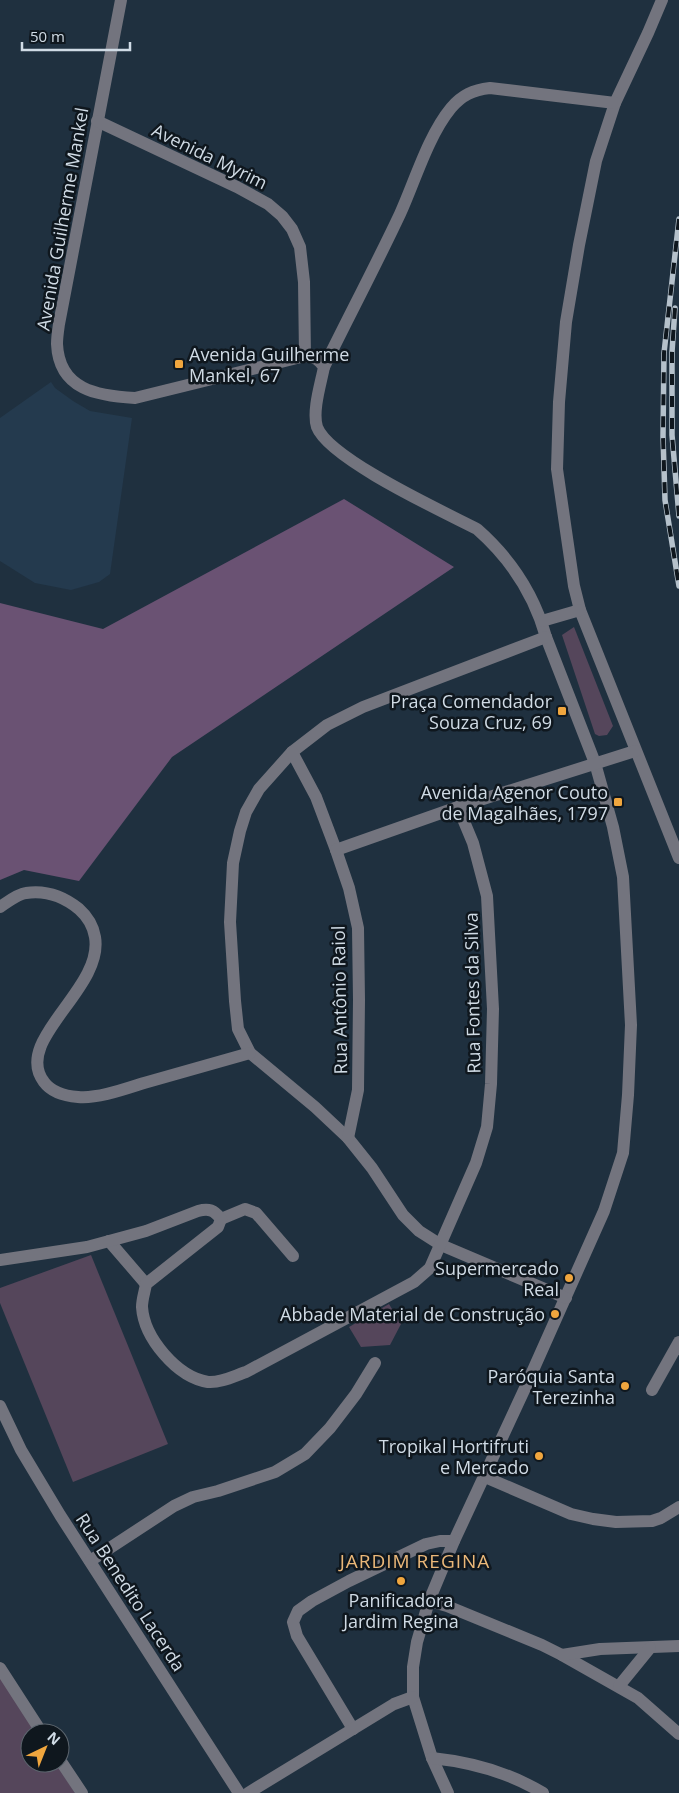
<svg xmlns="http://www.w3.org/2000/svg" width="679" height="1793" viewBox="0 0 679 1793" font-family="'Open Sans',sans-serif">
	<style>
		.built { fill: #243a4e }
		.green { fill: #55465b }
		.forest { fill: #6a5273 }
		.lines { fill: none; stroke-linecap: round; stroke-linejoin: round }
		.minor { stroke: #73747e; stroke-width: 12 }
		.rail-casing { stroke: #b5c1cb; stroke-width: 5.5 }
		.rail { stroke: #0f171e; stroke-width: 4; stroke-dasharray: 11; stroke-linecap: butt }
		.poi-dot { fill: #f0a63e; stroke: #0f171e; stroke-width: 2 }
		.labels { text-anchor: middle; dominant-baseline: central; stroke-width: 5; stroke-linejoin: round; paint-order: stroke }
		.street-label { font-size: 18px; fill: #d0dbe5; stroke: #0f171e }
		.poi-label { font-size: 18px; fill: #d0dbe5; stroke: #0f171e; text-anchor: end }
		.neighbourhood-label { font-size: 19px; letter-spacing: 1px; fill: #ebb879; stroke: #0f171e }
	</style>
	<rect width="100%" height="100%" fill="#1f303f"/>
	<path class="built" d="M51,382l4,6 18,13 17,10 42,7 -22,156 -11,8 -28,8 -36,-7 -35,-22v-143z"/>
	<g class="green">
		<path d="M574,627l39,99 -6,9 -8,1 -4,-2 -33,-99z"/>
		<path d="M91,1255l77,189 -95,38 -73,-179v-15z"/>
		<path d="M389,1304l12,20 -11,21 -29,2 -12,-20z"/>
		<path d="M0,1674l37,59h-7v30h26l19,30h-75z"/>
	</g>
	<path class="forest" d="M344,499l110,68 -282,190 -93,124 -55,-11 -24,10v-277l103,26z"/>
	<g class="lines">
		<g class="minor">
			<path d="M121,0l-62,324c-1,7 -2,13 -2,20 2,46 41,52 78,54l170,-42c10,1 13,3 19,11 -3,16 -12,44 -7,60 12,32 127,85 160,102 33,29 57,65 69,108l49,126 18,64 10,50 8,148 -3,70 -5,58 -19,58 -78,175 -72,155 -25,60 -12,41 -4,25v30l19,61 16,35"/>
			<path d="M662,0l-14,33 -33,70 -19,58 -17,84 -13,77 -7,80 -2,67 17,117 6,24 99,248"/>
			<path d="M97,121l140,66 31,17 14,12 10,13 8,18 4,35 1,74"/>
			<path d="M324,367c25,-51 52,-102 76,-153 15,-33 28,-78 51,-106 11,-13 22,-18 39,-20l125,15"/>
			<path d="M542,621l38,-11"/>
			<path d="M546,637l-183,70 -36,18 -35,27 -33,37 -13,23 -6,19 -7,32 -3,59 5,79 3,28 12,24 65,54 33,31 24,30 31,47 16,16 22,14 125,53"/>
			<path d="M292,752l24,45 20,53 13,38 9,40 1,72 -1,90 -10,48"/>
			<path d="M336,850l122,-43 177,-56"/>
			<path d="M0,907c7,-5 18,-13 26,-14 20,-3 37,3 53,16 9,8 14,16 16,28 9,52 -83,103 -51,145 8,11 21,14 34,15 19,2 47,-8 66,-14 35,-10 71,-20 106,-30"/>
			<path d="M221,1219l24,-10 11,4 37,43"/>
			<path d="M109,1241l37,43"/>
			<path d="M0,1260l87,-13 59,-16 52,-20c11,-3 16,-1 23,8l-3,8 -72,57c-1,7 -4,15 -4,23 2,31 35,70 66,75 13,1 26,-6 38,-10l168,-90 16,-14 46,-105 11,-36 4,-43 2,-75 -6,-113 -14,-53 -15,-36"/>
			<path d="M652,1390l27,-48"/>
			<path d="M0,1406l21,44 39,65 179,278"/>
			<path d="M485,1477l86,37 22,5 23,3 36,-1 9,-3 18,-11"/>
			<path d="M90,1561l84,-55 19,-9 25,-6 57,-19 30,-18 25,-26 26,-34 19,-31"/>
			<path d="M429,1601l18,5 95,39 20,10 76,43 41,36"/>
			<path d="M562,1655l38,-6 79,-3"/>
			<path d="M0,1668l42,65"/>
			<path d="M619,1686l31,-38"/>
			<path d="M353,1729l-56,-93 -4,-14 5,-11 14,-10 37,-20 77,-37 14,-3h14"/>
			<path d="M432,1758c38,4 78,15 111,35"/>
			<path d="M60,1760l22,33"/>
			<path d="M248,1793l146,-89 19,-7"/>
		</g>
		<defs>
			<g id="rail">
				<path d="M679,219l-15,134 -1,83 2,64 14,86"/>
				<path d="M675,308l-3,44v83l7,81"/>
			</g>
		</defs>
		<use href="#rail" class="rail-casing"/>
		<use href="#rail" class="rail"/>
	</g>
	<g class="poi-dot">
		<rect x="174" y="359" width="10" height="10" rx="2.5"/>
		<rect x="557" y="706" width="10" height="10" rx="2.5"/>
		<rect x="613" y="797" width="10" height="10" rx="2.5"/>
		<circle cx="569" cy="1278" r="5"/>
		<circle cx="555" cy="1314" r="5"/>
		<circle cx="625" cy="1386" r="5"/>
		<circle cx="539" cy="1456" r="5"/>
		<circle cx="401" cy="1581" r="5"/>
	</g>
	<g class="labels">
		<g class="street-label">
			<text transform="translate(210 156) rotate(26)">Avenida Myrim</text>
			<text transform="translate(62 219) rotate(-80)">Avenida Guilherme Mankel</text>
			<text transform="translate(472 993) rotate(-91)">Rua Fontes da Silva</text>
			<text transform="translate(339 1000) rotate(-91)">Rua Antônio Raiol</text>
			<text transform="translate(131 1592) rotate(57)">Rua Benedito Lacerda</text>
		</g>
		<g class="poi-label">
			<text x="189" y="354" text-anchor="start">Avenida Guilherme<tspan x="189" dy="21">Mankel, 67</tspan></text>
			<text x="552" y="701">Praça Comendador<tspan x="552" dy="21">Souza Cruz, 69</tspan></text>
			<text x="608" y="792">Avenida Agenor Couto<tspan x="608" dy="21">de Magalhães, 1797</tspan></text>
			<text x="559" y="1268">Supermercado<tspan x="559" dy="21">Real</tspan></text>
			<text x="545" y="1314">Abbade Material de Construção</text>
			<text x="615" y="1376">Paróquia Santa<tspan x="615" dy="21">Terezinha</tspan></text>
			<text x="529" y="1446">Tropikal Hortifruti<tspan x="529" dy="21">e Mercado</tspan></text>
			<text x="401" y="1600" text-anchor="middle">Panificadora<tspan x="401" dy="21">Jardim Regina</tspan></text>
		</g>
		<g class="neighbourhood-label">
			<text x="415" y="1561">JARDIM REGINA</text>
		</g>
	</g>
	<g transform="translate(45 1748) rotate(43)"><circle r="24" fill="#0f171e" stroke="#5c656e"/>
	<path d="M0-4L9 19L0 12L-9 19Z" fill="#f0a63e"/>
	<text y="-8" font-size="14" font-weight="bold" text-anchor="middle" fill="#d0dbe5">N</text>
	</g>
	<path d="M22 42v8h108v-8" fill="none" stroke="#d0dbe5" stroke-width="2.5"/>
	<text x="30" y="42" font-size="15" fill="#d0dbe5" stroke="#0f171e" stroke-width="4" paint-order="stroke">50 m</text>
</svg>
